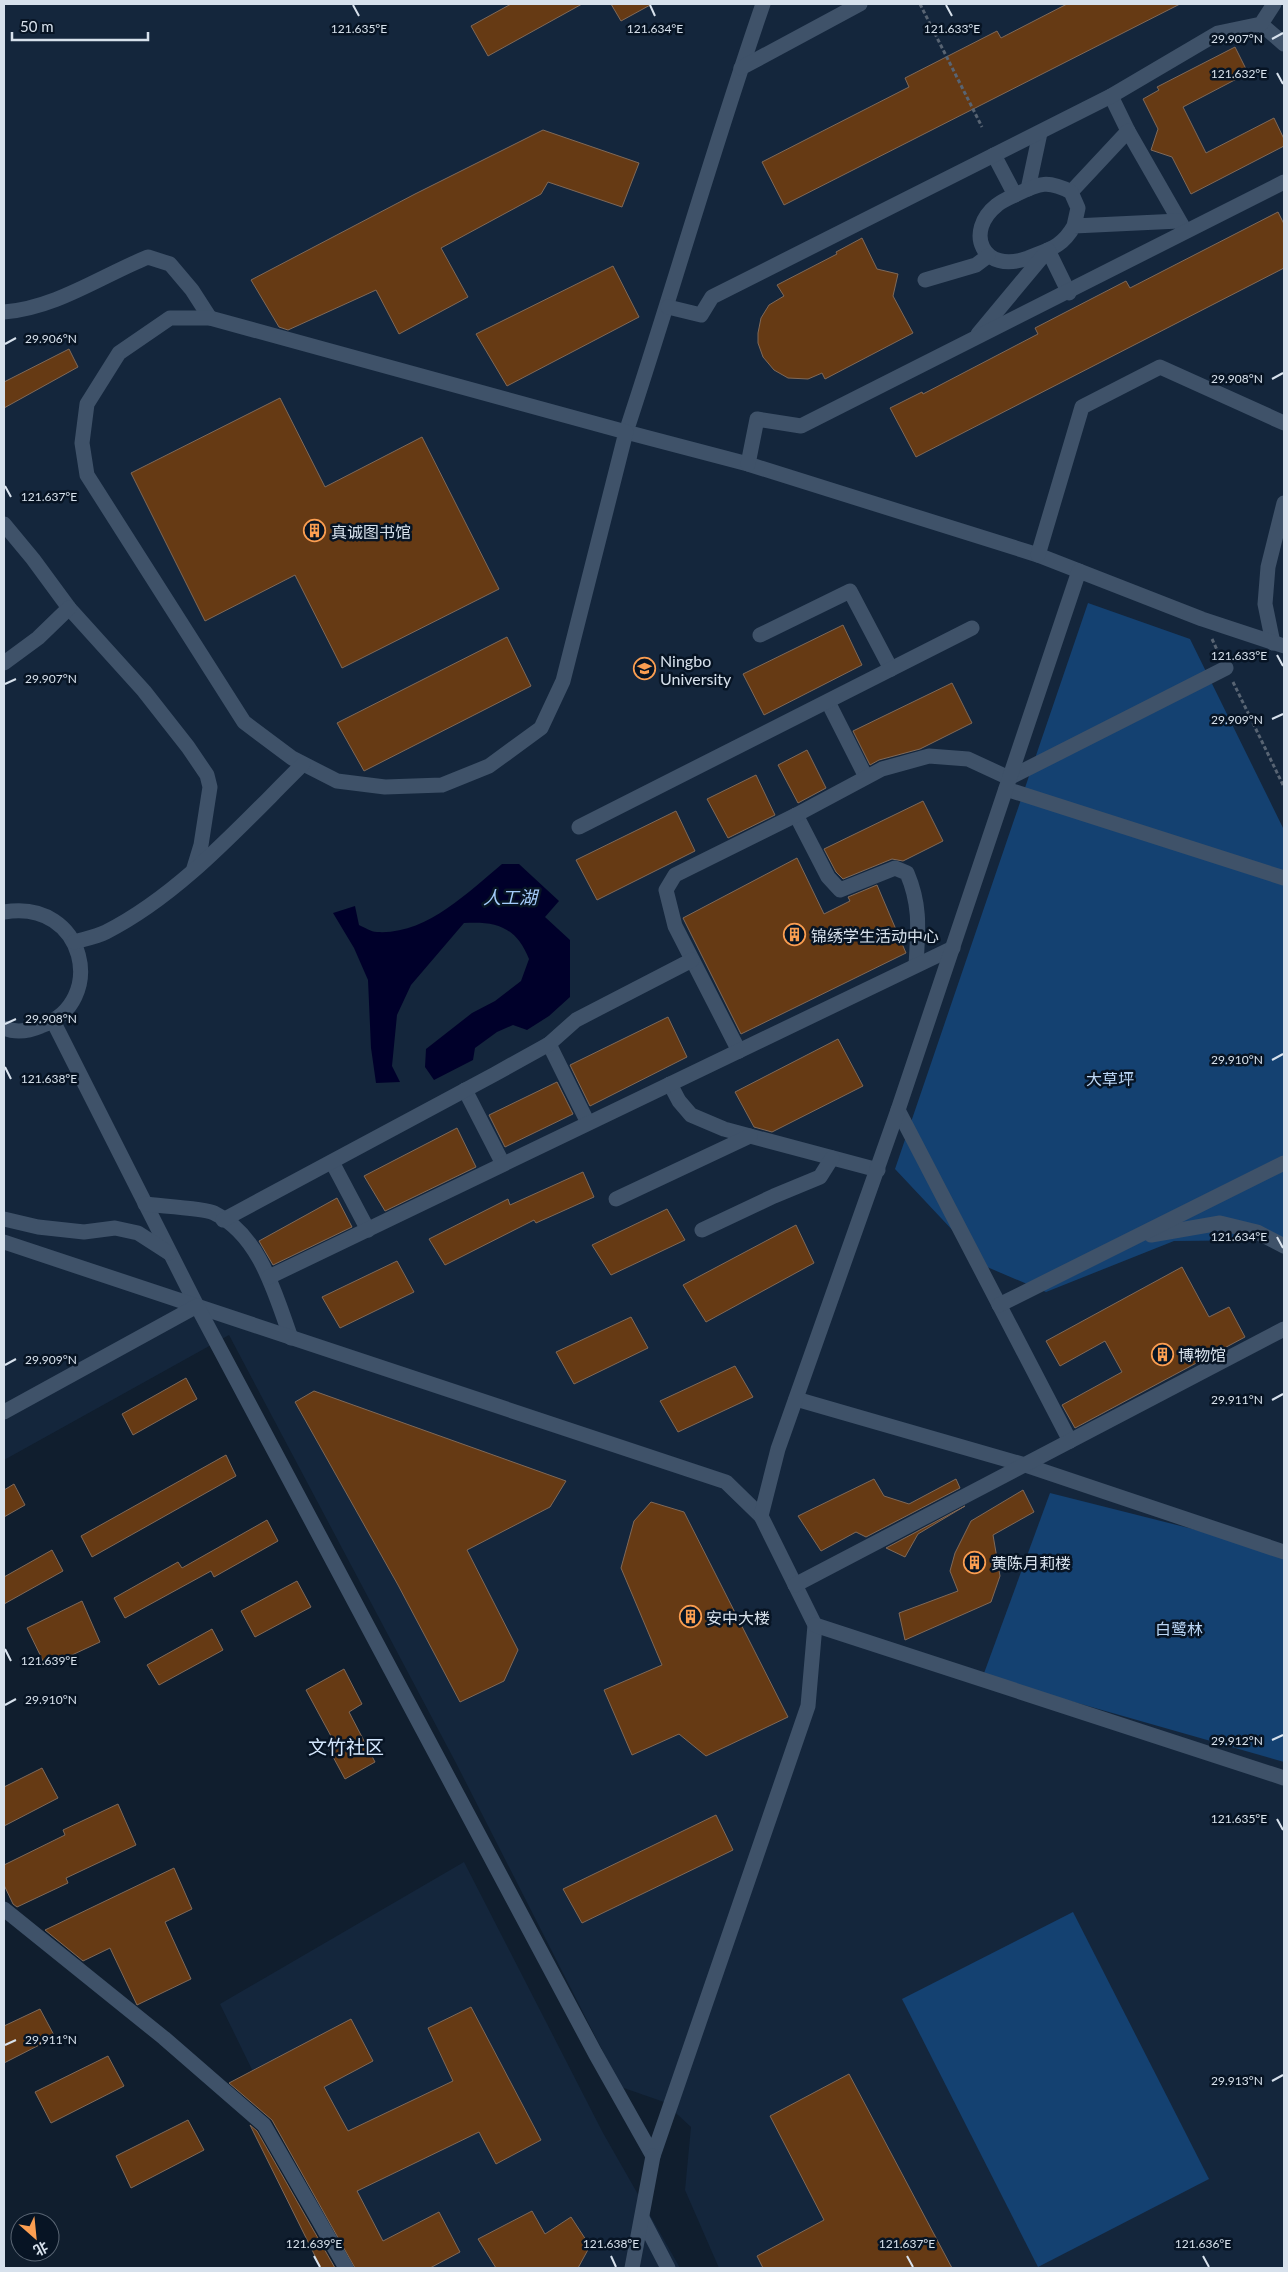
<svg xmlns="http://www.w3.org/2000/svg" width="1288" height="2272" viewBox="0 0 1288 2272" font-family="Lato,'Noto Sans SC',sans-serif">
	<style>
		.built { fill: #14263c }
		.green { fill: #144171 }
		.water { fill: #00002a }
		.building { fill: #663a14; stroke: #7f6959 }
		.lines { fill: none; stroke-linecap: round; stroke-linejoin: round }
		.path { stroke: #586473; stroke-width: 3; stroke-dasharray: 4 2.5; stroke-linecap: butt }
		.minor { stroke: #3f5269; stroke-width: 15 }
		.ticks { fill: none; stroke: #d7e1ec; stroke-width: 2 }
		.labels { text-anchor: middle; dominant-baseline: central; stroke-width: 5; stroke-linejoin: round; paint-order: stroke }
		.poi-label { font-size: 16px; fill: #d7e1ec; stroke: #071424; text-anchor: start }
		.park-label { font-size: 16px; fill: #bcd7f6; stroke: #071424 }
		.water-label { font-size: 18px; font-style: italic; fill: #a4ccfb; stroke: #071424 }
		.quarter-label { font-size: 19px; fill: #d3e6fc; stroke: #071424 }
		.ticks-label { font-size: 12px; text-anchor: middle; fill: #d7e1ec; stroke: #071424; stroke-width: 5; stroke-linejoin: round; paint-order: stroke }
	</style>
	<rect width="100%" height="100%" fill="#101e2e"/>
	<g class="built">
		<path d="M4,4h1280v2264h-565l-34,-78 6,-63 -27,-25 -43,-15 -165,-324 -227,-428 -225,125z"/>
		<path d="M464,1862l139,271 77,135h-331l-129,-264z"/>
	</g>
	<g class="green">
		<path d="M1088,603l102,36 94,191v407l-4,3 -106,1 -128,51 -59,-25 -92,-98z"/>
		<path d="M1050,1493l234,59v210l-301,-86z"/>
		<path d="M1073,1912l136,267 -171,88 -136,-268z"/>
	</g>
	<path class="water" d="M502,864h17l40,37 -14,16 25,23v57l-21,19 -22,14 -14,-5 -16,7 -22,16 -2,12 -39,20 -9,-13 1,-18 46,-36 23,-12 26,-20 8,-22c-13,-32 -32,-38 -65,-36l-53,62 -14,30 -5,51 8,16 -24,1 -5,-35 -3,-68 -14,-32 -21,-35 22,-7 4,19c5,2 12,7 18,7 49,3 90,-39 125,-68z"/>
	<g class="building">
		<path d="M511,4h71l-94,52 -17,-30z"/>
		<path d="M611,4h41l-31,17z"/>
		<path d="M1067,4h113l-396,201 -22,-43 147,-75 -4,-9 92,-47 4,7z"/>
		<path d="M1235,47l13,26 -65,34 23,46 68,-35 10,21v7l-93,48 -19,-37 -21,-7 7,-21 -15,-30 16,-9 -2,-3z"/>
		<path d="M543,130l96,33 -17,44 -74,-25 -7,12 -100,54 27,49 -69,37 -23,-44 -88,40 -9,-3 -28,-47 164,-86z"/>
		<path d="M1278,212l6,12v44l-368,189 -26,-49 32,-16 1,2 115,-60 -3,-6 91,-47 4,7z"/>
		<path d="M862,238l15,31 21,5 -5,22 20,37 -88,46 -3,-6 -14,6 -20,-1 -14,-8 -11,-13 -5,-14v-10l3,-15 8,-13 15,-9 -7,-11 60,-31 -1,-2z"/>
		<path d="M613,266l26,51 -132,69 -31,-52z"/>
		<path d="M69,349l9,18 -74,41v-26z"/>
		<path d="M280,398l45,89 97,-50 77,152 -157,79 -47,-93 -90,46 -74,-148z"/>
		<path d="M843,625l19,40 -98,50 -21,-41z"/>
		<path d="M507,637l24,49 -167,85 -27,-48z"/>
		<path d="M952,683l20,40 -52,26 -41,11 -9,5 -17,-34z"/>
		<path d="M807,750l19,38 -28,15 -20,-38z"/>
		<path d="M756,775l19,40 -47,23 -21,-39z"/>
		<path d="M923,801l20,40 -40,20 -11,-2 -49,20 -7,-7 -12,-23z"/>
		<path d="M676,811l19,40 -98,49 -21,-40z"/>
		<path d="M797,858l27,56 26,-13 -2,-4 29,-12 29,68 -165,81 -58,-116z"/>
		<path d="M668,1017l19,40 -97,49 -20,-41z"/>
		<path d="M838,1039l25,47 -91,46 -18,-5 -19,-35z"/>
		<path d="M557,1082l16,32 -68,33 -16,-32z"/>
		<path d="M457,1128l19,39 -91,44 -21,-35z"/>
		<path d="M583,1172l11,25 -58,26 -2,-3 -89,45 -16,-26 79,-40 2,6z"/>
		<path d="M337,1198l15,29 -79,38 -14,-24z"/>
		<path d="M667,1209l18,31 -74,35 -19,-30z"/>
		<path d="M796,1225l18,38 -108,59 -23,-37z"/>
		<path d="M397,1261l17,31 -74,36 -18,-31z"/>
		<path d="M1182,1267l27,50 20,-10 16,30 -170,91 -13,-23 60,-33 -17,-31 -45,25 -14,-25z"/>
		<path d="M631,1317l17,31 -74,36 -18,-32z"/>
		<path d="M735,1366l18,31 -75,35 -18,-31z"/>
		<path d="M186,1378l11,21 -64,36 -11,-21z"/>
		<path d="M314,1391l252,90 -16,26 -83,43 51,100 -14,31 -44,21 -62,-117 -103,-183z"/>
		<path d="M226,1455l10,21 -144,81 -11,-21z"/>
		<path d="M874,1479l10,17 25,8 47,-25 4,9 -94,49 -10,-5 -35,19 -23,-35z"/>
		<path d="M14,1484l11,21 -21,12v-27z"/>
		<path d="M1023,1490l11,22 -41,23 7,41 -9,26 -86,38 -6,-27 59,-22 -8,-20 5,-18 16,-32z"/>
		<path d="M651,1502l33,10 104,205 -82,39 -27,-22 -47,21 -28,-65 58,-25 -41,-97 13,-47z"/>
		<path d="M965,1506l-47,28 -13,23 -19,-9z"/>
		<path d="M267,1520l11,21 -64,36 -3,-6 -86,47 -11,-20 64,-36 4,6z"/>
		<path d="M52,1550l11,21 -59,33v-27z"/>
		<path d="M297,1581l14,26 -56,30 -14,-26z"/>
		<path d="M82,1601l18,41 -54,25 -19,-39z"/>
		<path d="M212,1629l11,21 -64,35 -12,-20z"/>
		<path d="M344,1669l18,35 -13,8 26,50 -30,17 -20,-37 7,-4 -26,-48z"/>
		<path d="M42,1768l16,30 -54,28v-39z"/>
		<path d="M118,1804l18,41 -70,33 2,5 -51,24 -4,-3 -9,-19v-20l61,-30 -2,-5z"/>
		<path d="M716,1815l17,35 -151,73 -19,-34z"/>
		<path d="M174,1868l18,41 -27,13 26,57 -54,26 -27,-57 -27,13 -38,-31z"/>
		<path d="M471,2007l70,133 -45,24 -17,-32 -122,59 26,50 56,-29 21,40 -30,16h-75l-83,-148 -43,-37 122,-64 22,42 -49,26 24,44 105,-50 -25,-53z"/>
		<path d="M40,2009l15,28 -51,26v-37z"/>
		<path d="M108,2056l16,30 -73,37 -16,-31z"/>
		<path d="M849,2074l103,194h-189l-6,-12 67,-36 -54,-104z"/>
		<path d="M188,2120l16,30 -73,38 -15,-32z"/>
		<path d="M250,2125l7,6 78,137h-14z"/>
		<path d="M532,2211l13,23 26,-17 19,29 -12,22h-82l-18,-29z"/>
	</g>
	<g class="lines">
		<g class="path">
			<path d="M920,4l62,123"/>
			<path d="M1212,639l7,15"/>
			<path d="M1233,682l51,105"/>
		</g>
		<g class="minor">
			<path d="M763,4c-49,141 -90,286 -137,428l122,32 290,91 41,16"/>
			<path d="M1261,24l23,20"/>
			<path d="M741,68l119,-64"/>
			<path d="M1111,96l17,35"/>
			<path d="M994,155l21,40"/>
			<path d="M1028,189l12,-56"/>
			<path d="M1071,192l57,-61 55,96"/>
			<path d="M1074,226l4,-18 -7,-16c-23,-12 -31,-9 -54,2 -6,3 -14,6 -20,11 -33,26 -15,70 31,53 22,-9 34,-11 46,-32l105,-5"/>
			<path d="M925,280l51,-15 12,-9"/>
			<path d="M668,307l33,8 11,-18 399,-201 107,-63 43,-9 13,-20"/>
			<path d="M4,312c52,-4 97,-36 144,-55l22,7 22,26 18,28"/>
			<path d="M170,318h40l416,114 -63,249 -22,47 -52,38 -47,19 -57,2 -48,-6 -45,-23 -48,-36 -157,-247 -5,-32 5,-39 32,-51z"/>
			<path d="M978,334l70,-84 21,43"/>
			<path d="M748,464l9,-45 44,7 483,-244"/>
			<path d="M4,524l29,35 36,49 75,83 44,56 19,28 3,12 -9,58 -7,23"/>
			<path d="M1038,555l44,-148 78,-40 124,56"/>
			<path d="M760,635l90,-44 41,78"/>
			<path d="M1273,643l-8,-39 3,-37 16,-64"/>
			<path d="M4,663l34,-25 31,-30"/>
			<path d="M828,702l38,75"/>
			<path d="M1006,789l278,89"/>
			<path d="M796,815l32,62 12,13 55,-22 12,5c14,33 11,57 9,92"/>
			<path d="M579,827l393,-199"/>
			<path d="M4,912c82,-14 104,91 37,114 -12,5 -25,7 -37,2"/>
			<path d="M74,942c10,-3 22,-5 32,-10 75,-38 138,-110 197,-168"/>
			<path d="M53,1021l144,285"/>
			<path d="M549,1044l39,79"/>
			<path d="M739,1051l-64,-125 -9,-36 9,-15 121,-60 86,-46 47,-13 39,3 41,19 217,-110"/>
			<path d="M670,1084l9,17 12,14 33,14 154,41"/>
			<path d="M465,1090l38,74"/>
			<path d="M898,1110l172,331"/>
			<path d="M332,1162l36,68"/>
			<path d="M616,1199l134,-63"/>
			<path d="M145,1204c14,2 59,4 69,9 46,22 61,81 77,125"/>
			<path d="M4,1219l34,8 46,5 31,-4 23,5 31,20"/>
			<path d="M223,1220l272,-146 54,-30 27,-24 116,-60"/>
			<path d="M702,1230l72,-34 46,-19 12,-19"/>
			<path d="M1151,1235l69,-12 37,9 27,14"/>
			<path d="M4,1242l722,240 35,34"/>
			<path d="M269,1277l684,-329"/>
			<path d="M999,1305l285,-142"/>
			<path d="M796,1399l229,66 259,87"/>
			<path d="M4,1412l193,-106 398,747 58,103 155,-450 7,-81 -54,-109 17,-67 120,-339 181,-539 123,48 82,27"/>
			<path d="M795,1585l489,-256"/>
			<path d="M815,1625l469,153"/>
			<path d="M4,1909l160,129 100,87 82,143"/>
			<path d="M642,2218l26,50"/>
			<path d="M632,2268l21,-112"/>
		</g>
	</g>
	<path class="ticks" d="M353,5l6,11M650,5l5,11M946,5l6,11M1272,39l11,-6M1277,73l6,11M5,344l11,-6M1272,379l11,-6M5,486l6,11M1277,655l6,11M5,684l11,-5M1272,719l11,-5M5,1024l11,-5M1272,1060l11,-6M5,1067l6,12M1277,1237l6,11M5,1365l11,-6M1272,1400l11,-6M5,1649l6,12M5,1705l11,-6M1272,1740l11,-5M1277,1819l6,11M5,2045l11,-5M1272,2081l11,-6M314,2256l6,11M611,2256l5,11M907,2256l6,11M1203,2256l6,11"/>
	<defs>
		<symbol id="building-ring" viewBox="-11 -11 22 22"><circle r="9.5" fill="#071424" stroke="#fb9e51" stroke-width="1.5"/><path d="M-4-6H4V6H1V3H-1V6H-4ZM-2.5-4.3h1.7v1.8h-1.7ZM.8-4.3h1.7v1.8H.8ZM-2.5-1h1.7V.8h-1.7ZM.8-1h1.7V.8H.8Z" fill="#fb9e51"/></symbol>
		<symbol id="university-ring" viewBox="-11 -11 22 22"><circle r="9.5" fill="#071424" stroke="#fb9e51" stroke-width="1.5"/><path d="M0-5L7-2L0 1L-7-2ZM-4 1L0 2.5L4 1V4Q0 6-4 4Z" fill="#fb9e51"/></symbol>
	</defs>
	<g fill-rule="evenodd">
		<use href="#building-ring" x="302" y="518" width="25" height="25"/>
		<use href="#university-ring" x="632" y="656" width="25" height="25"/>
		<use href="#building-ring" x="782" y="922" width="25" height="25"/>
		<use href="#building-ring" x="1150" y="1342" width="25" height="25"/>
		<use href="#building-ring" x="962" y="1550" width="25" height="25"/>
		<use href="#building-ring" x="678" y="1604" width="25" height="25"/>
	</g>
	<g class="labels">
		<g class="poi-label">
			<text x="331" y="531">真诚图书馆</text>
			<text x="660" y="660">Ningbo<tspan x="660" dy="18">University</tspan></text>
			<text x="811" y="935">锦绣学生活动中心</text>
			<text x="1178" y="1354">博物馆</text>
			<text x="991" y="1562">黄陈月莉楼</text>
			<text x="706" y="1617">安中大楼</text>
		</g>
		<g class="park-label">
			<text x="1110" y="1078">大草坪</text>
			<text x="1179" y="1628">白鹭林</text>
		</g>
		<g class="water-label">
			<text x="510" y="897">人工湖</text>
		</g>
		<g class="quarter-label">
			<text x="346" y="1746">文竹社区</text>
		</g>
	</g>
	<g class="ticks-label">
		<text x="359" y="33">121.635°E</text>
		<text x="655" y="33">121.634°E</text>
		<text x="952" y="33">121.633°E</text>
		<text x="1237" y="43">29.907°N</text>
		<text x="1239" y="78">121.632°E</text>
		<text x="51" y="343">29.906°N</text>
		<text x="1237" y="383">29.908°N</text>
		<text x="49" y="501">121.637°E</text>
		<text x="1239" y="660">121.633°E</text>
		<text x="51" y="683">29.907°N</text>
		<text x="1237" y="724">29.909°N</text>
		<text x="51" y="1023">29.908°N</text>
		<text x="1237" y="1064">29.910°N</text>
		<text x="49" y="1083">121.638°E</text>
		<text x="1239" y="1241">121.634°E</text>
		<text x="51" y="1364">29.909°N</text>
		<text x="1237" y="1404">29.911°N</text>
		<text x="49" y="1665">121.639°E</text>
		<text x="51" y="1704">29.910°N</text>
		<text x="1237" y="1745">29.912°N</text>
		<text x="1239" y="1823">121.635°E</text>
		<text x="51" y="2044">29.911°N</text>
		<text x="1237" y="2085">29.913°N</text>
		<text x="314" y="2248">121.639°E</text>
		<text x="611" y="2248">121.638°E</text>
		<text x="907" y="2248">121.637°E</text>
		<text x="1203" y="2248">121.636°E</text>
	</g>
	<rect width="1288" height="2272" fill="none" stroke="#d7e1ec" stroke-width="10"/>
	<g transform="translate(35 2237) rotate(153)"><circle r="24" fill="#071424" stroke="#5a6674"/>
	<path d="M0-4L9 19L0 12L-9 19Z" fill="#fb9e51"/>
	<text y="-8" font-size="14" font-weight="bold" text-anchor="middle" fill="#d7e1ec">北</text>
	</g>
	<path d="M12 32v8h136v-8" fill="none" stroke="#d7e1ec" stroke-width="2.5"/>
	<text x="20" y="32" font-size="15" fill="#d7e1ec" stroke="#071424" stroke-width="4" paint-order="stroke">50 m</text>
</svg>
